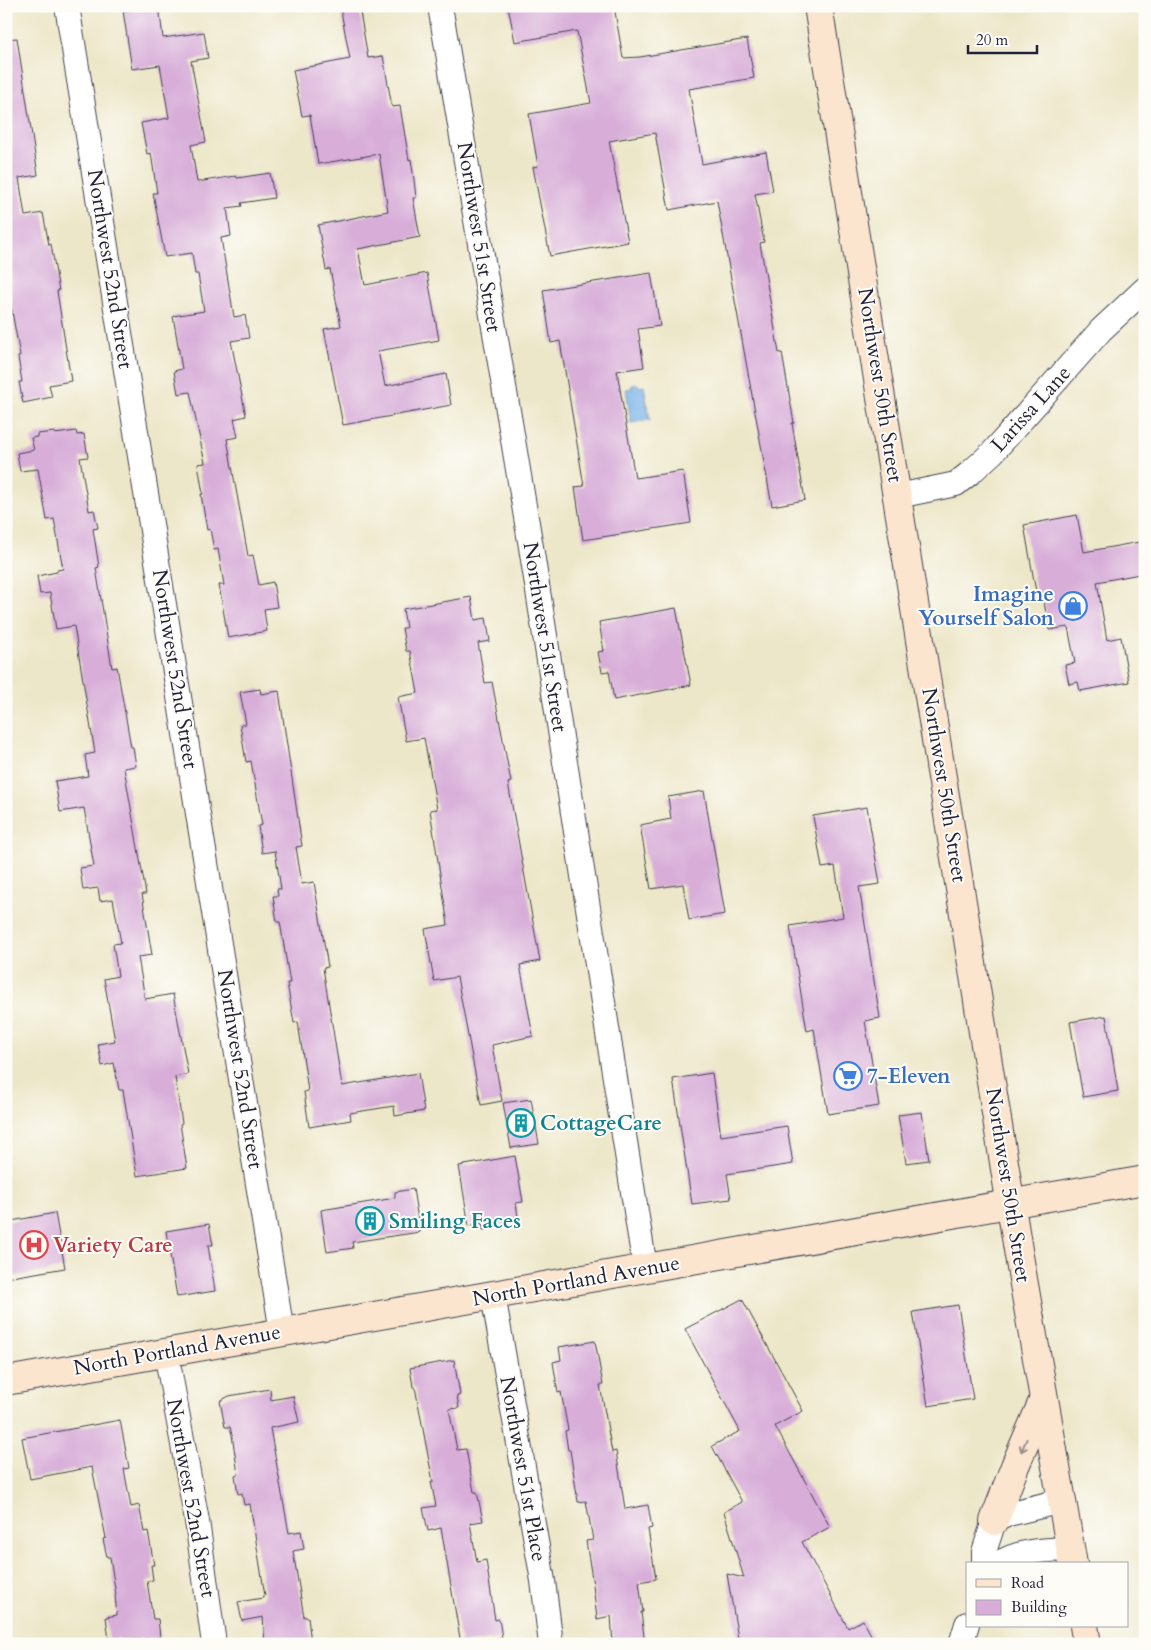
<svg xmlns="http://www.w3.org/2000/svg" width="1151" height="1650" viewBox="0 0 1151 1650" font-family="Cardo,serif">
	<style>
		.water { fill: #75b1e7; stroke: #4c6a91 }
		.building { fill: #d8aed9 }
		.lines { fill: none; stroke-linecap: round; stroke-linejoin: round }
		.street-casing { stroke: #404050; stroke-width: 26 }
		.secondary-casing { stroke: #404050; stroke-width: 30 }
		.street { stroke: #fff; stroke-width: 24 }
		.secondary { stroke: #fbe5cf; stroke-width: 28 }
		.oneway { stroke: #998d8c }
		.labels { text-anchor: middle; dominant-baseline: central; stroke-width: 4; stroke-linejoin: round; paint-order: stroke }
		.street-label { font-size: 21px; fill: #22223b; stroke: #fdfcf7 }
		.shop-label { font-size: 21px; font-weight: bold; fill: #366cbe; stroke: #fdfcf7; text-anchor: end }
		.culture-label { font-size: 21px; font-weight: bold; fill: #0d838f; stroke: #fdfcf7; text-anchor: start }
		.health-label { font-size: 21px; font-weight: bold; fill: #be3a42; stroke: #fdfcf7; text-anchor: start }
	</style>
	<rect width="100%" height="100%" fill="#fdfcf7"/>
	<filter id="ink" filterUnits="userSpaceOnUse"><feTurbulence type="fractalNoise" baseFrequency=".02" numOctaves="2"/><feDisplacementMap in="SourceGraphic" scale="10" xChannelSelector="R" yChannelSelector="G"/><feConvolveMatrix kernelMatrix="1 2 1 2 8 2 1 2 1" color-interpolation-filters="sRGB"/></filter>
	<filter id="wash" filterUnits="userSpaceOnUse"><feTurbulence type="fractalNoise" baseFrequency=".0096" numOctaves="4" result="noise"/><feDisplacementMap in="SourceGraphic" scale="20" xChannelSelector="R" yChannelSelector="G"/><feGaussianBlur stdDeviation="1.12" result="paint"/><feColorMatrix in="noise" values="0 0 0 0 0 0 0 0 0 0 0 0 0 0 0 0 0 1.4 0 .05"/><feComposite in="paint" operator="in"/></filter>
	<g filter="url(#wash)">
		<rect width="100%" height="100%" fill="#ede7c9"/>
		<path class="water" d="M638,384l1,3 5,-1 6,34 -19,3 -5,-34 6,-1v-3z"/>
		<g id="blocks">
			<g class="building">
				<path d="M159,6l4,32 41,-6 4,26 -17,3 15,81 -15,3 6,37 39,-6 1,2 33,-5 4,25 -33,5 1,3 -15,2 4,28 -10,2 13,79 11,-2 4,23 -18,3 15,75 -12,3 4,18 -11,2 21,117 5,-1 6,30 14,-3 4,25 -13,2 3,22 -39,7 -9,-53h5l-6,-36 -4,1 -4,-21 -3,1 -6,-36h2l-5,-30 7,-1 -15,-71 -12,2 -4,-23 8,-2 -9,-53 31,-5 -6,-37h-3l-3,-21 -27,4 -12,-64h4l-6,-40 -4,1 -6,-31 28,-5 -9,-53 -28,4 -9,-58z"/>
				<path d="M340,6h19l9,52 15,-2 9,51 8,-1 9,54 2,-1 3,21 2,18h-3l7,39 -62,12 7,36 62,-12 12,67 -61,11 7,35 61,-12 5,31 -108,20 -19,-96 17,-3 -11,-57 -4,1 -8,-45 70,-14 -9,-57 -61,10 -8,-49 -8,1 -9,-46 57,-11z"/>
				<path d="M508,6h106l9,52 17,-1 107,-18 7,39 -65,11 13,75 64,-12 7,39 -18,3 9,48 -4,1 19,110h3l12,70h-2l13,77 -33,6 -55,-305 -48,9 -14,-77 -46,8 19,101 -78,14 -17,-89 5,-1 -9,-52 62,-11 -14,-72 -62,11z"/>
				<path d="M17,38l21,137 -19,3 6,38 18,-3 6,32 2,-1 8,47h-2l14,90 -22,4 3,12 -29,6 -4,-21h3l-4,-25 2,-1 -10,-56h-4v-261z"/>
				<path d="M651,273l9,53 -22,3 6,38 -27,4 18,107 48,-7 8,52 -108,17 -8,-53 9,-1 -24,-145 -9,2 -8,-53z"/>
				<path d="M76,431l1,4 7,-1 4,23 -8,1 9,53 5,-1 4,18 -5,1 6,38 -3,1 16,100 5,-1 14,80h2l3,19 -12,2 22,126h-4l10,61 -14,2 7,42 28,-5 15,80 -13,3 7,46 -2,1 7,44 -50,8 -14,-86h-4l-5,-27 -12,3 -4,-22 17,-3 -11,-62 14,-3 -5,-32 8,-1 -8,-44 -13,2 -2,-13 -15,2 -3,-22 14,-2 -10,-58 -24,4 -5,-31 33,-5 -3,-21 10,-2 -21,-127 -18,3 -6,-36 -10,1 -3,-18 20,-4v-2l6,-1 -9,-50 -7,1 -9,-51 -18,2 -3,-18 17,-3 -3,-12 6,-1v-3l18,-2v2z"/>
				<path d="M1077,515l7,37 61,-11v32l-48,9 10,58 14,-3 8,45 -49,9 -2,-9 -9,2 -4,-19 10,-2 -7,-36 -19,3 -7,-39 -6,1 -12,-67z"/>
				<path d="M471,597l4,23 11,-2 4,23 -12,2 7,40 7,-1 19,100 -3,1 32,178 -20,4 13,71 -41,9 10,56 -21,4 -24,-128 -23,4 -9,-52 23,-4 -18,-115 7,-1 -13,-71 -18,3 -8,-44 20,-4 -8,-42h-4l-4,-23h4l-3,-19z"/>
				<path d="M676,608l15,77 -77,15 -5,-29 -7,1 -4,-20 6,-1 -5,-29z"/>
				<path d="M260,689l1,5 18,-3 23,155 -6,1 6,37 12,-2 14,85 -5,1 19,118 76,-13 6,38 -29,5 -1,-10 -44,7 1,7 -42,7 -5,-35 4,-1 -4,-28 -6,-41 -4,1 -7,-40h3l-10,-61h-3l-4,-26h5l-1,-7h4l-6,-38 -13,2 -4,-27 4,-1 -11,-64 -5,1 -6,-37 6,-1 -6,-32z"/>
				<path d="M704,791l21,123 -36,6 -6,-36 -32,5 -11,-64 31,-6 -3,-22z"/>
				<path d="M867,807l13,77 -21,3 21,131 -15,3 14,85 -51,8 -14,-85 -7,2 -17,-105 53,-9 -8,-51 -13,2 -9,-52z"/>
				<path d="M1106,1016l12,75 -35,6 -13,-75z"/>
				<path d="M712,1073l9,63 66,-10 6,38 -66,10 4,25 -39,5 -19,-125z"/>
				<path d="M531,1099l8,45 -28,4 -8,-45z"/>
				<path d="M922,1112l7,48 -23,3 -8,-48z"/>
				<path d="M515,1156l8,46 -7,1 2,14 -14,3 1,6 -22,4 -1,-7 -13,3 -10,-60z"/>
				<path d="M413,1189l7,43 -68,10 1,6 -26,4 -6,-42 74,-12v-6z"/>
				<path d="M55,1213l10,55 -59,10v-56z"/>
				<path d="M209,1224l4,21h-5l7,46 -38,6 -11,-66z"/>
				<path d="M742,1299l61,112 -28,15 55,101 -28,15 46,86 15,-8 13,24h-137l-12,-70 17,4 -20,-66 18,-10 -30,-56 28,-15 -55,-102z"/>
				<path d="M958,1305l15,94 -45,7 -15,-94z"/>
				<path d="M595,1341l8,44h-3l12,67 4,-1 9,58 23,-4 4,23 -4,1 8,50 -17,3 4,30h-2l4,32h-32l-2,-28 -14,3 -4,-34 -7,-44 7,-1 -7,-39 -8,1 -8,-52h-2l-3,-19 3,-1 -7,-38 -3,1 -5,-31 8,-2 -2,-13z"/>
				<path d="M454,1360l6,35 -3,1 2,12 -10,1 8,41 9,-1 8,43h3l6,29 -13,2 7,39 9,-2 9,60 4,-1 3,19 -41,6 -20,-116 -13,3 -5,-23 13,-2 -5,-24h2l-18,-95h-2l-3,-19z"/>
				<path d="M270,1389l1,11 22,-4 6,26 -29,6 19,105 12,-2 3,18 -11,2 11,66h4l3,27h-46l-2,-27 -21,4 -4,-19 25,-4v-2h2l-15,-92 -6,1 -2,-12 -4,1 -3,-19 3,-1 -6,-39 -2,-8h-5l-5,-26 9,-5z"/>
				<path d="M120,1420l9,48 -5,1 7,38 8,-2 5,27 4,-1 6,34h-3l2,15 -6,1 6,38h5l2,18 -40,5 -1,-4 -10,2 -3,-23 11,-2 -2,-19 1,-1 -6,-38h-3l-4,-18 3,-1 -14,-71 -62,12 -8,-41z"/>
			</g>
		</g>
	</g>
	<g filter="url(#ink)">
		<use href="#blocks" fill-opacity="0" stroke="#404050" stroke-width="1"/>
		<g class="lines">
			<defs>
				<g id="street">
					<path d="M67,6l215,1326"/>
					<path d="M440,6l91,541 114,721"/>
					<path d="M898,496l58,-12 15,-12 22,-20 108,-122 44,-41"/>
					<path d="M493,1295l50,286 8,63"/>
					<path d="M166,1352l31,169 17,123"/>
					<path d="M984,1564v-12l10,-31 14,-7 53,-13"/>
					<path d="M998,1564c21,-14 48,-14 72,-15"/>
					<path d="M961,1644l6,-20"/>
				</g>
				<g id="secondary">
					<path d="M818,6l201,1250 54,308"/>
					<path d="M6,1381l1139,-201"/>
					<path d="M994,1521l21,-55 28,-65"/>
					<path d="M1084,1626l3,18"/>
				</g>
			</defs>
			<use href="#street" class="street-casing"/>
			<use href="#secondary" class="secondary-casing"/>
			<use href="#street" class="street"/>
			<use href="#secondary" class="secondary"/>
		</g>
		<defs><path id="oneway-shaft" d="M-6 0H5M1.5-3L5.5 0L1.5 3" fill="none" stroke-width="1.6" stroke-linecap="round" stroke-linejoin="round" transform="scale(1.25)"/></defs>
		<use class="oneway" href="#oneway-shaft" transform="translate(1024 1445) rotate(113)"/>
	</g>
	<defs>
		<symbol id="shop-ring" viewBox="-11 -11 22 22"><circle r="9.5" fill="#fdfcf7" stroke="#3f7fe0" stroke-width="1.5"/><path d="M-5-2.5h2.3a2.7 3.5 0 0 1 5.4 0H5L5.5 6h-11ZM-1.5-2.5h3a1.5 2.3 0 0 0-3 0Z" fill="#3f7fe0"/></symbol>
		<symbol id="supermarket-ring" viewBox="-11 -11 22 22"><circle r="9.5" fill="#fdfcf7" stroke="#3f7fe0" stroke-width="1.5"/><path d="M-6-5.5h2.5l.6 2H6L4.5 2H-2.5L-4.4-4H-6ZM-1.5 3.2a1.3 1.3 0 1 0 .1 0ZM3 3.2a1.3 1.3 0 1 0 .1 0Z" fill="#3f7fe0"/></symbol>
		<symbol id="building-ring" viewBox="-11 -11 22 22"><circle r="9.5" fill="#fdfcf7" stroke="#0f9aa8" stroke-width="1.5"/><path d="M-4-6H4V6H1V3H-1V6H-4ZM-2.5-4.3h1.7v1.8h-1.7ZM.8-4.3h1.7v1.8H.8ZM-2.5-1h1.7V.8h-1.7ZM.8-1h1.7V.8H.8Z" fill="#0f9aa8"/></symbol>
		<symbol id="hospital-ring" viewBox="-11 -11 22 22"><circle r="9.5" fill="#fdfcf7" stroke="#e0444e" stroke-width="1.5"/><path d="M-5-5h3v3.5h4V-5h3V5h-3V1.5h-4V5h-3Z" fill="#e0444e"/></symbol>
	</defs>
	<g fill-rule="evenodd">
		<use href="#shop-ring" x="1057" y="590" width="32" height="32"/>
		<use href="#supermarket-ring" x="832" y="1060" width="32" height="32"/>
		<use href="#building-ring" x="505" y="1107" width="32" height="32"/>
		<use href="#building-ring" x="354" y="1205" width="32" height="32"/>
		<use href="#hospital-ring" x="18" y="1229" width="32" height="32"/>
	</g>
	<g class="labels">
		<g class="street-label">
			<text transform="translate(479 237) rotate(81)">Northwest 51st Street</text>
			<text transform="translate(110 269) rotate(81)">Northwest 52nd Street</text>
			<text transform="translate(880 385) rotate(81)">Northwest 50th Street</text>
			<text transform="translate(1031 409) rotate(-48)">Larissa Lane</text>
			<text transform="translate(545 637) rotate(81)">Northwest 51st Street</text>
			<text transform="translate(175 669) rotate(81)">Northwest 52nd Street</text>
			<text transform="translate(944 785) rotate(81)">Northwest 50th Street</text>
			<text transform="translate(240 1069) rotate(81)">Northwest 52nd Street</text>
			<text transform="translate(1008 1185) rotate(81)">Northwest 50th Street</text>
			<text transform="translate(576 1281) rotate(-10)">North Portland Avenue</text>
			<text transform="translate(177 1350) rotate(-10)">North Portland Avenue</text>
			<text transform="translate(523 1469) rotate(80)">Northwest 51st Place</text>
			<text transform="translate(191 1498) rotate(80)">Northwest 52nd Street</text>
		</g>
		<g class="shop-label">
			<text x="1054" y="594">Imagine<tspan x="1054" dy="24">Yourself Salon</tspan></text>
			<text x="867" y="1076" text-anchor="start">7-Eleven</text>
		</g>
		<g class="culture-label">
			<text x="540" y="1123">CottageCare</text>
			<text x="389" y="1221">Smiling Faces</text>
		</g>
		<g class="health-label">
			<text x="53" y="1245">Variety Care</text>
		</g>
	</g>
	<rect width="1151" height="1650" fill="none" stroke="#fdfcf7" stroke-width="25"/>
	<rect x="966" y="1562" width="162" height="65" fill="#fdfcf7" stroke="#a5a5ac"/>
	<rect x="976" y="1579" width="25" height="8" fill="#fbe5cf" stroke="#a5a5ac"/>
	<text x="1011" y="1588" font-size="15" fill="#22223b">Road</text>
	<rect x="976" y="1600" width="25" height="15" fill="#d8aed9" stroke="#a5a5ac"/>
	<text x="1011" y="1612" font-size="15" fill="#22223b">Building</text>
	<path d="M968 45v8h69v-8" fill="none" stroke="#22223b" stroke-width="2.5"/>
	<text x="976" y="45" font-size="15" fill="#22223b" stroke="#fdfcf7" stroke-width="4" paint-order="stroke">20 m</text>
</svg>
